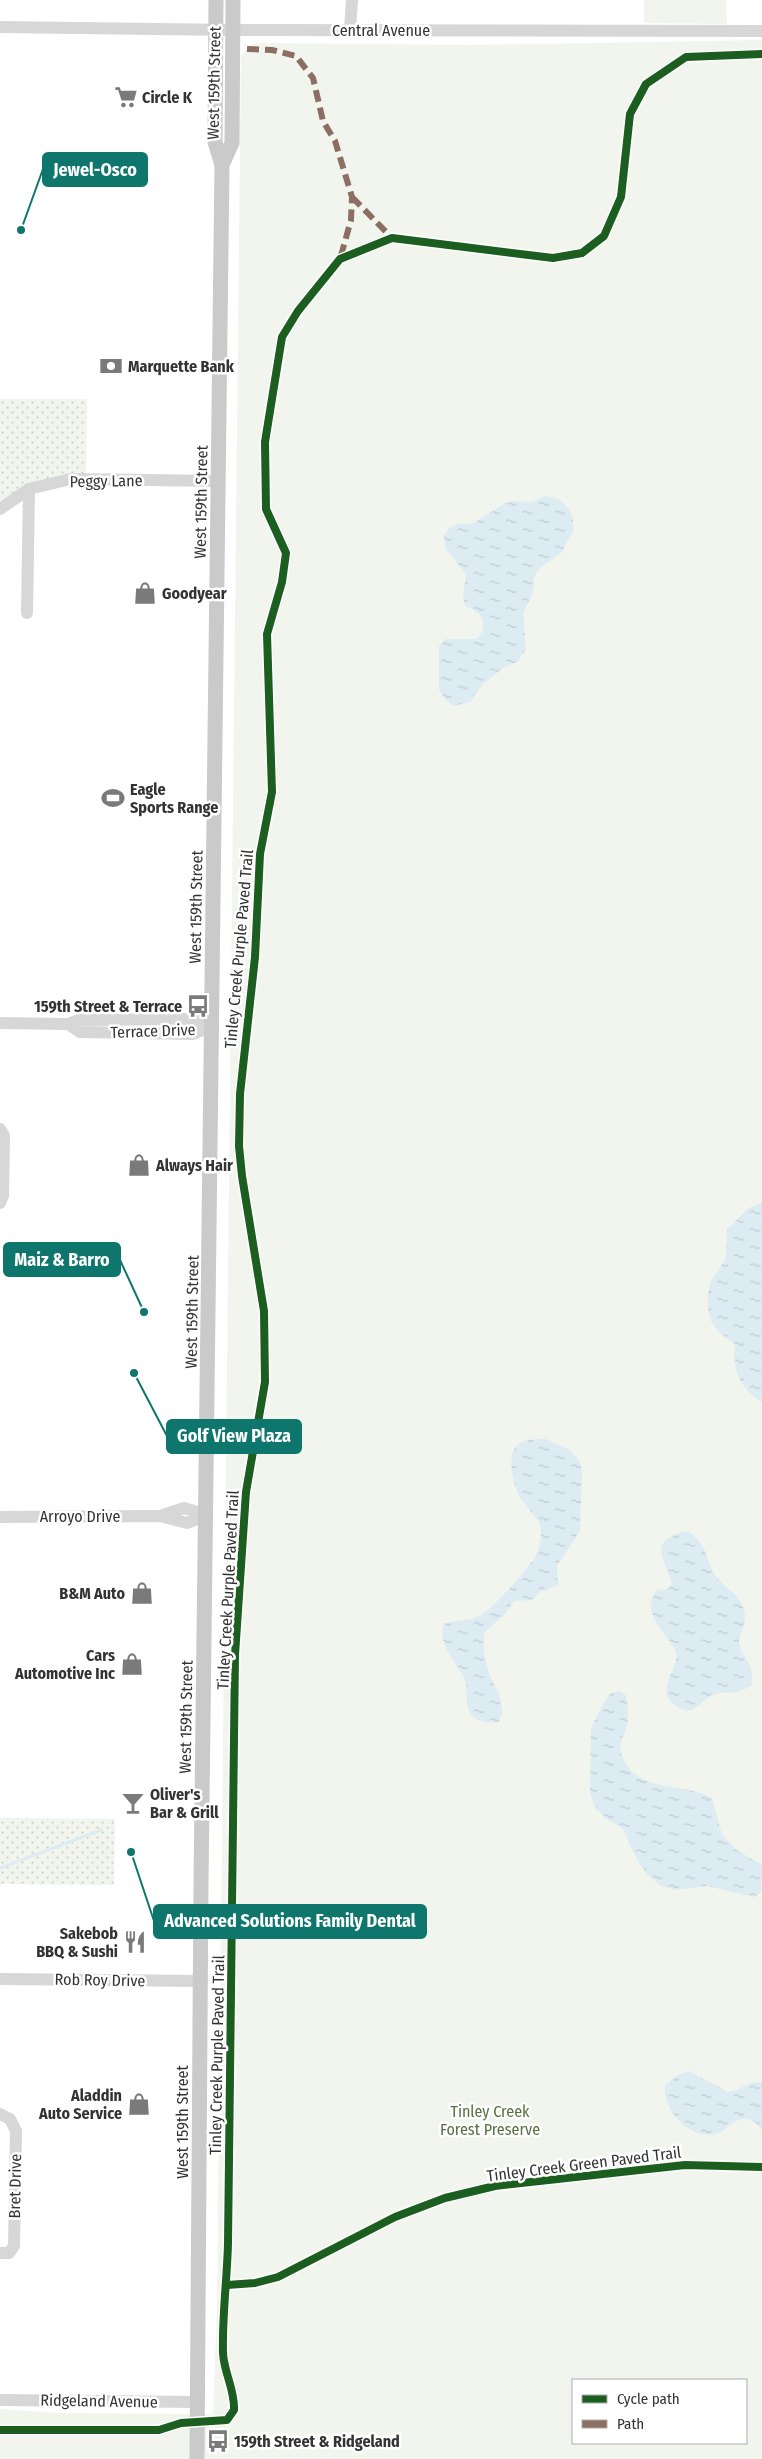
<svg xmlns="http://www.w3.org/2000/svg" width="762" height="2459" viewBox="0 0 762 2459" font-family="'Fira Sans Condensed',sans-serif">
	<style>
		.grass { fill: url(#grass-dots) }
		.park { fill: #f1f5ed; fill-rule: evenodd }
		.water { fill: url(#water-ripples) }
		.lines { fill: none; stroke-linecap: round; stroke-linejoin: round }
		.stream { stroke: #ddebf3; stroke-width: 3 }
		.minor { stroke: #d7d7d7; stroke-width: 12 }
		.major { stroke: #cacaca; stroke-width: 15 }
		.quiet { stroke: #8d6e63; stroke-width: 6; stroke-dasharray: 12 6; stroke-linecap: butt }
		.cycleway-casing { stroke: #fff; stroke-width: 11 }
		.cycleway { stroke: #1b5e20; stroke-width: 8 }
		.labels { text-anchor: middle; dominant-baseline: central; stroke-width: 5; stroke-linejoin: round; paint-order: stroke }
		.street-label { font-size: 16px; fill: #333; stroke: #fff }
		.poi-label { font-size: 16px; font-weight: bold; fill: #333; stroke: #fff; text-anchor: start }
		.park-label { font-size: 16px; fill: #56703f; stroke: #fff }
		.leader { fill: none; stroke: #0f766e; stroke-width: 2 }
		.callout-dot { fill: #0f766e; stroke: #fff; stroke-width: 2 }
		.callout { fill: #0f766e; stroke: #0f766e; stroke-width: 2 }
		.callout-label { font-size: 18px; text-anchor: middle; font-weight: bold; fill: #fff }
	</style>
	<defs>
		<pattern id="grass-dots" width="8" height="8" patternUnits="userSpaceOnUse" patternTransform="scale(1.25)"><rect width="8" height="8" fill="#f1f5ed"/><path d="M2 2h.1M6 6h.1" fill="none" stroke="#cfd2cc" stroke-width="1.8" stroke-linecap="round"/></pattern>
		<pattern id="water-ripples" width="26" height="14" patternUnits="userSpaceOnUse" patternTransform="scale(1.25)"><rect width="26" height="14" fill="#ddebf3"/><path d="M2 4q2-2 4 0t4 0M15 11q2-2 4 0t4 0" fill="none" stroke="#becad1"/></pattern>
	</defs>
	<rect width="100%" height="100%" fill="#fff"/>
	<g class="grass">
		<path d="M0,399h87l-1,76c-39,1 -52,7 -86,26z"/>
		<path d="M0,1818l115,1 -1,66 -114,-1z"/>
	</g>
	<g class="park">
		<path d="M644,0h82l1,24 -83,-1z"/>
		<path d="M762,40v2419h-762v-50l58,4 155,1 4,-106 24,-2252 7,-9 9,-4 215,2zM573,2380h173v63h-173z"/>
	</g>
	<g class="water">
		<path d="M545,496l14,3 9,9 5,10 1,12 -13,23 -22,16 -5,8 -1,16 -10,20 3,36 -8,12 -16,8 -19,15 -13,18 -16,4 -9,-6 -6,-11v-43l7,-7h30c10,-8 10,-21 -1,-28 -4,-4 -7,-2 -10,-6l-2,-7 3,-23 -21,-28 -1,-11 5,-8 9,-4h14l32,-20 9,-3 19,1z"/>
		<path d="M762,1202v200c-22,-14 -30,-31 -27,-57l-18,-15 -6,-9 -3,-11v-16l3,-13 15,-23 1,-29 22,-21z"/>
		<path d="M546,1439l24,11 9,10 3,11 -2,60 -23,35v11l2,8 -18,6 -9,9 -18,1 -8,12 -22,20c-2,15 2,35 9,49 7,15 13,24 6,40 -9,2 -22,0 -28,-8 -7,-10 -2,-26 -8,-38 -8,-16 -26,-32 -19,-52 12,-5 25,-2 37,-9 15,-10 51,-49 57,-64 4,-9 3,-19 2,-27 -5,-9 -14,-17 -19,-25 -8,-12 -16,-45 -2,-55 7,-5 19,-5 27,-5z"/>
		<path d="M683,1532h6c17,10 16,25 25,41 8,15 29,20 31,43 1,9 -6,17 -6,26 2,18 18,21 12,43 -15,12 -26,4 -40,11 -13,7 -16,20 -32,12 -4,-2 -9,-6 -11,-10 -7,-17 14,-35 7,-48 -10,-20 -36,-37 -18,-60l10,-1 5,-5c-5,-23 -26,-42 11,-52z"/>
		<path d="M619,1691l7,4c2,10 3,21 1,31 -2,8 -8,17 -6,26 11,43 63,29 91,46l10,37 16,16 24,14 -1,28 -7,4 -47,-11 -30,4 -16,-4 -14,-12 -8,-11 -17,-35 -17,-10 -11,-12 -4,-14 1,-64 13,-26 7,-9z"/>
		<path d="M689,2071l39,21 9,-2 13,-7 12,-1v48c-4,-5 -8,-10 -15,-11 -12,-2 -21,12 -31,15 -26,6 -54,-24 -51,-49l15,-11z"/>
	</g>
	<g class="lines">
		<path class="stream" d="M0,1868l101,-38"/>
		<g class="minor">
			<path d="M0,27l233,3 529,1"/>
			<path d="M350,30l2,-30"/>
			<path d="M0,509l29,-20 42,-10 148,2"/>
			<path d="M27,613l2,-124"/>
			<path d="M0,1023l68,1 11,-4 114,-1 19,7"/>
			<path d="M68,1024l12,8 113,2 19,-8"/>
			<path d="M0,1129l4,7 -1,60 -3,7"/>
			<path d="M160,1516l24,-8 23,7"/>
			<path d="M0,1517l160,-1 27,7 20,-8"/>
			<path d="M0,1979l201,2"/>
			<path d="M0,2114l10,5 6,12 -2,115 -5,7h-9"/>
			<path d="M0,2400l197,2"/>
		</g>
		<g class="major">
			<path d="M222,165l10,-22 1,-143"/>
			<path d="M197,2459l4,-576 21,-1718 -7,-23 1,-142"/>
		</g>
		<g class="quiet">
			<path d="M247,49l25,1 24,6 17,22 10,43 12,20 17,56 -1,23 -11,39"/>
			<path d="M352,197l40,41"/>
		</g>
		<defs>
			<g id="cycleway">
				<path d="M227,2285l28,-2 23,-6 117,-60 50,-19 50,-12 190,-21 77,2"/>
				<path d="M0,2430h159l22,-7 46,-3 7,-10c1,-20 -10,-37 -11,-57 -1,-36 4,-73 5,-109l7,-589 11,-163 19,-110 -1,-71 -22,-135 -3,-30 1,-52 15,-137 5,-103 12,-62 -5,-158 15,-52 4,-29 -20,-44 -1,-67 17,-105 16,-26 42,-52 52,-21 161,20 29,-5 22,-17 17,-39 9,-83 16,-30 40,-27 76,-3"/>
			</g>
		</defs>
		<use href="#cycleway" class="cycleway-casing"/>
		<use href="#cycleway" class="cycleway"/>
	</g>
	<defs>
		<symbol id="supermarket-bare" viewBox="-9 -9 18 18"><path d="M-6-5.5h2.5l.6 2H6L4.5 2H-2.5L-4.4-4H-6ZM-1.5 3.2a1.3 1.3 0 1 0 .1 0ZM3 3.2a1.3 1.3 0 1 0 .1 0Z" fill="#7a7a7a" stroke="#fff" stroke-width="2.5" paint-order="stroke"/></symbol>
		<symbol id="bank-bare" viewBox="-9 -9 18 18"><path d="M-6-4H6V4H-6ZM0-2.3a2.3 2.3 0 1 0 0 4.6a2.3 2.3 0 1 0 0-4.6Z" fill="#7a7a7a" stroke="#fff" stroke-width="2.5" paint-order="stroke"/></symbol>
		<symbol id="shop-bare" viewBox="-9 -9 18 18"><path d="M-5-2.5h2.3a2.7 3.5 0 0 1 5.4 0H5L5.5 6h-11ZM-1.5-2.5h3a1.5 2.3 0 0 0-3 0Z" fill="#7a7a7a" stroke="#fff" stroke-width="2.5" paint-order="stroke"/></symbol>
		<symbol id="stadium-bare" viewBox="-9 -9 18 18"><path d="M0-5a6.5 5 0 1 0 0 10a6.5 5 0 1 0 0-10ZM-3.5-1.8h7v3.6h-7Z" fill="#7a7a7a" stroke="#fff" stroke-width="2.5" paint-order="stroke"/></symbol>
		<symbol id="bus-bare" viewBox="-9 -9 18 18"><path d="M-5-6H5V4H4V6H2V4H-2V6H-4V4H-5ZM-3.5-4V0h7V-4ZM-3.5 1.2v1.5H-2V1.2ZM2 1.2v1.5H3.5V1.2Z" fill="#7a7a7a" stroke="#fff" stroke-width="2.5" paint-order="stroke"/></symbol>
		<symbol id="bar-bare" viewBox="-9 -9 18 18"><path d="M-6-5H6L.8 .8V4.5H3.5V6h-7V4.5H-.8V.8Z" fill="#7a7a7a" stroke="#fff" stroke-width="2.5" paint-order="stroke"/></symbol>
		<symbol id="restaurant-bare" viewBox="-9 -9 18 18"><path d="M-5-6h1v4h1v-4h1v4h1v-4h1v5L-1.5 .5V6h-2V.5L-5-1ZM5-6V6H3V1.5H1.5Q1.5-4 5-6Z" fill="#7a7a7a" stroke="#fff" stroke-width="2.5" paint-order="stroke"/></symbol>
	</defs>
	<g fill-rule="evenodd">
		<use href="#supermarket-bare" x="110" y="81" width="32" height="32"/>
		<use href="#bank-bare" x="95" y="350" width="32" height="32"/>
		<use href="#shop-bare" x="129" y="577" width="32" height="32"/>
		<use href="#stadium-bare" x="97" y="782" width="32" height="32"/>
		<use href="#bus-bare" x="182" y="990" width="32" height="32"/>
		<use href="#shop-bare" x="123" y="1149" width="32" height="32"/>
		<use href="#shop-bare" x="126" y="1577" width="32" height="32"/>
		<use href="#shop-bare" x="116" y="1648" width="32" height="32"/>
		<use href="#bar-bare" x="117" y="1787" width="32" height="32"/>
		<use href="#restaurant-bare" x="119" y="1926" width="32" height="32"/>
		<use href="#shop-bare" x="123" y="2088" width="32" height="32"/>
		<use href="#bus-bare" x="202" y="2425" width="32" height="32"/>
	</g>
	<g class="labels">
		<g class="street-label">
			<text x="381" y="30">Central Avenue</text>
			<text transform="translate(214 83) rotate(-89)">West 159th Street</text>
			<text transform="translate(106 481) rotate(-1)">Peggy Lane</text>
			<text transform="translate(201 502) rotate(-89)">West 159th Street</text>
			<text transform="translate(196 907) rotate(-89)">West 159th Street</text>
			<text transform="translate(239 949) rotate(-85)">Tinley Creek Purple Paved Trail</text>
			<text transform="translate(153 1031) rotate(-2)">Terrace Drive</text>
			<text transform="translate(192 1312) rotate(-89)">West 159th Street</text>
			<text x="80" y="1516">Arroyo Drive</text>
			<text transform="translate(228 1590) rotate(-87)">Tinley Creek Purple Paved Trail</text>
			<text transform="translate(186 1717) rotate(-89)">West 159th Street</text>
			<text transform="translate(100 1980) rotate(1)">Rob Roy Drive</text>
			<text transform="translate(217 2055) rotate(-89)">Tinley Creek Purple Paved Trail</text>
			<text transform="translate(182 2122) rotate(-90)">West 159th Street</text>
			<text transform="translate(584 2164) rotate(-7)">Tinley Creek Green Paved Trail</text>
			<text transform="translate(15 2186) rotate(-89)">Bret Drive</text>
			<text transform="translate(99 2401) rotate(1)">Ridgeland Avenue</text>
		</g>
		<g class="poi-label">
			<text x="142" y="97">Circle K</text>
			<text x="128" y="366">Marquette Bank</text>
			<text x="162" y="593">Goodyear</text>
			<text x="130" y="789">Eagle<tspan x="130" dy="18">Sports Range</tspan></text>
			<text x="182" y="1006" text-anchor="end">159th Street &amp; Terrace</text>
			<text x="156" y="1165">Always Hair</text>
			<text x="125" y="1593" text-anchor="end">B&amp;M Auto</text>
			<text x="115" y="1655" text-anchor="end">Cars<tspan x="115" dy="18">Automotive Inc</tspan></text>
			<text x="150" y="1794">Oliver's<tspan x="150" dy="18">Bar &amp; Grill</tspan></text>
			<text x="118" y="1933" text-anchor="end">Sakebob<tspan x="118" dy="18">BBQ &amp; Sushi</tspan></text>
			<text x="122" y="2095" text-anchor="end">Aladdin<tspan x="122" dy="18">Auto Service</tspan></text>
			<text x="234" y="2441">159th Street &amp; Ridgeland</text>
		</g>
		<g class="park-label">
			<text x="490" y="2111">Tinley Creek<tspan x="490" dy="18">Forest Preserve</tspan></text>
		</g>
	</g>
	<path class="leader" d="M21 230L43 169M144 1312L120 1260M134 1373L167 1436M131 1852L154 1921"/>
	<g class="callout-dot">
		<circle cx="21" cy="230" r="5"/>
		<circle cx="144" cy="1312" r="5"/>
		<circle cx="134" cy="1373" r="5"/>
		<circle cx="131" cy="1852" r="5"/>
	</g>
	<g class="callout">
		<rect x="43" y="153" width="104" height="33" rx="5"/>
		<rect x="4" y="1243" width="116" height="33" rx="5"/>
		<rect x="167" y="1420" width="134" height="33" rx="5"/>
		<rect x="154" y="1905" width="272" height="33" rx="5"/>
	</g>
	<g class="callout-label">
		<text x="95" y="176">Jewel-Osco</text>
		<text x="62" y="1266">Maiz &amp; Barro</text>
		<text x="234" y="1442">Golf View Plaza</text>
		<text x="290" y="1927">Advanced Solutions Family Dental</text>
	</g>
	<rect x="572" y="2379" width="175" height="65" fill="#ffffff" stroke="#adadad"/>
	<rect x="582" y="2395" width="25" height="8" fill="#1b5e20" stroke="#adadad"/>
	<text x="617" y="2404" font-size="15" fill="#333333">Cycle path</text>
	<rect x="582" y="2420" width="25" height="8" fill="#8d6e63" stroke="#adadad"/>
	<text x="617" y="2429" font-size="15" fill="#333333">Path</text>
</svg>
